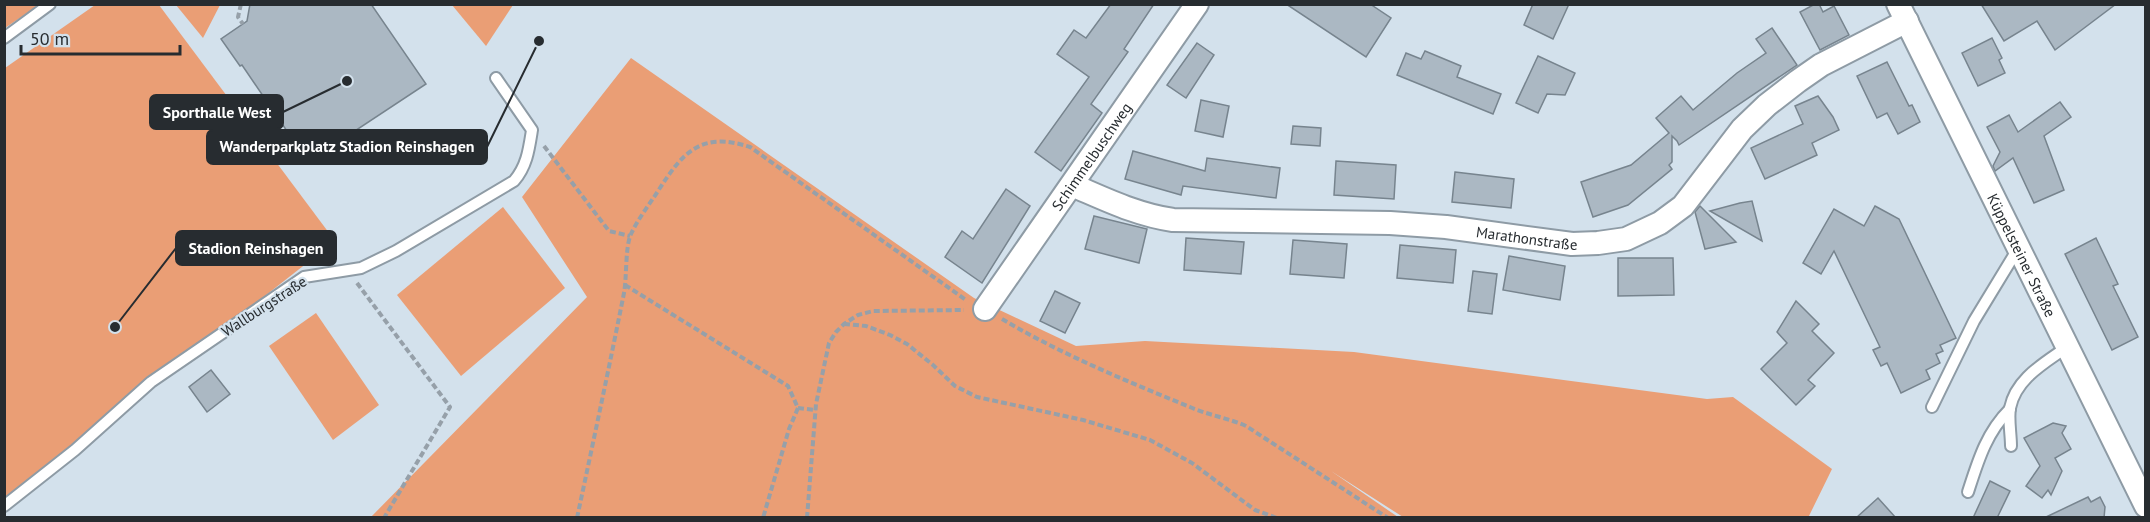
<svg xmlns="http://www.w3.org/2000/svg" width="2150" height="522" viewBox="0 0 2150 522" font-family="'PT Sans',sans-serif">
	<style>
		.green { fill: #ea9e75 }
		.building { fill: #abb8c3; stroke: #77848e; stroke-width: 1.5 }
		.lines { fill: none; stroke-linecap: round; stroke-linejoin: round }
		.service-casing { stroke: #8e9ba5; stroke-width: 14 }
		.minor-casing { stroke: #8e9ba5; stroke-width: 26 }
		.path { stroke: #96a0a9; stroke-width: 4; stroke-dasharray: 6 3; stroke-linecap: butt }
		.service { stroke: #fff; stroke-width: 10 }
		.minor { stroke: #fff; stroke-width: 22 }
		.labels { text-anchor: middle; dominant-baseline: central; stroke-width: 4.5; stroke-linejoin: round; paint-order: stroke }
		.street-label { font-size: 15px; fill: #272c30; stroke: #d3e1ec }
		.leader { fill: none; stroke: #272c30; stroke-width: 2 }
		.callout-dot { fill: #272c30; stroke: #d3e1ec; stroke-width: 2 }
		.callout { fill: #272c30; stroke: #272c30; stroke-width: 2 }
		.callout-label { font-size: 16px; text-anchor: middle; font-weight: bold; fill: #fff }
	</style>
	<rect width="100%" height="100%" fill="#d3e1ec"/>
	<g class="green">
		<path d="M5,4h34v1l-34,23z"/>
		<path d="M95,5h64l176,236 -330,259v-432z"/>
		<path d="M176,5h44l-17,33z"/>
		<path d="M452,5h61l-27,41z"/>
		<path d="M631,58l343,240 102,48 69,-5 209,11 353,47 26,-2 99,72 -24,49 -405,-1 -72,-46 67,46 -1028,1 217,-221 -65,-100z"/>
		<path d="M503,207l62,81 -104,88 -64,-81z"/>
		<path d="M316,313l63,92 -46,35 -64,-94z"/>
	</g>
	<g class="building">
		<path d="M250,4h121l55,80 -118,78 -66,-97 -2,1 -19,-27 26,-18z"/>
		<path d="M1111,4h43l-30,45 4,3 -37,52 11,9 -41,58 -26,-19 54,-75 -32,-23 17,-24 12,8z"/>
		<path d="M1286,4h84l21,14 -25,39z"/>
		<path d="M1533,4h36l-16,35 -29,-14z"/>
		<path d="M1815,4h4l4,8 11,-6 15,29 -29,15 -20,-38z"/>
		<path d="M1981,4h135l-61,46 -18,-29 -33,20z"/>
		<path d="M1772,28l25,37 -118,80 -2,-4 -5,-5v26l-3,3 3,4 -44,36 -35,12 -12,-35 50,-17 38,-32 -13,-15 25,-22 12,14 44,-37 29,-20 -10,-14z"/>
		<path d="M1992,38l10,20 -3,2 6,13 -27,13 -16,-33z"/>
		<path d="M1197,43l17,12 -28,43 -19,-13z"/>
		<path d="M1425,51l36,15 -4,11 44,17 -8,20 -96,-39 9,-22 15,6z"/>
		<path d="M1538,56l37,17 -10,22 -18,-1 -9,19 -22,-10z"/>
		<path d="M1887,62l22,44 3,-1 8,17 -22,12 -11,-21 -10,5 -20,-42z"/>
		<path d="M1818,96l15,21 6,13 -27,13 5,12 -52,24 -14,-31 52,-24 -8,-18z"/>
		<path d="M1201,100l28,6 -6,31 -28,-6z"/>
		<path d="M2060,102l11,15 -27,19 20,54 -30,13 -21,-45 -18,13 -2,-5 7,-14 -13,-25 22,-12 9,17z"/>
		<path d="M1293,126l28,2 -1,18 -29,-2z"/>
		<path d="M1133,151l72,20 2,-13 73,10 -4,30 -93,-12 -2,9 -56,-16z"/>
		<path d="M1336,161l60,4 -2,34 -60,-4z"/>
		<path d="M1455,172l59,7 -3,29 -59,-6z"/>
		<path d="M1006,189l24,17 -48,77 -37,-26 17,-26 11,8z"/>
		<path d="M1752,201l10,40 -52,-30 30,-8z"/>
		<path d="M1700,206l36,36 -31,7 -10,-37z"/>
		<path d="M1875,206l24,13 57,119 -16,7 3,6 -7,3 4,9 -14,7 4,9 -29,14 -14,-30 -6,3 -8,-16 7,-3 -46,-96 -13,23 -18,-11 31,-54 30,17z"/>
		<path d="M1094,216l53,13 -8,34 -54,-14z"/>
		<path d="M1186,238l58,4 -3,32 -57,-4z"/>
		<path d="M2096,238l22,46 -5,2 25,51 -26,13 -47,-96z"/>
		<path d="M1293,240l54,4 -3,34 -54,-4z"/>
		<path d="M1400,245l56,5 -3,33 -56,-5z"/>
		<path d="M1509,256l56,10 -5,34 -57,-10z"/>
		<path d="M1618,258h55l1,37 -56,1z"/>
		<path d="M1473,271l24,3 -5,40 -24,-3z"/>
		<path d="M1055,291l25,12 -15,30 -25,-12z"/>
		<path d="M1796,301l23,23 -7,7 22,22 -26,27 7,6 -19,19 -35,-36 26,-26 -10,-11z"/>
		<path d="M211,370l19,24 -23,18 -18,-25z"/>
		<path d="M2053,423l13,3 -4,7 9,16 -16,9 7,13 -11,24 -3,-5 -6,8 -16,-12 14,-20 -16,-28z"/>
		<path d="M1990,481l20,10 -13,27h-24z"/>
		<path d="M2088,497l3,5 9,-5 5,10 -1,11h-60z"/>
		<path d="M1878,498l18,20h-40z"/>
	</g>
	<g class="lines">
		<defs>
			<g id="service">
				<path d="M4,38l46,-34"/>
				<path d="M1932,407l42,-86 45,-74"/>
				<path d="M2011,446c0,-12 -3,-27 -1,-38 6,-30 35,-45 57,-61"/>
				<path d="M1968,492c10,-31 18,-59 42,-83"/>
				<path d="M4,506l71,-56 76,-68 153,-105 57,-9 35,-17 118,-70c13,-15 15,-32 18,-51l-36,-52"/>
			</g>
			<g id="minor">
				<path id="s1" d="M1898,4l248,502"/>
				<path id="s2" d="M1072,185c33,14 65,30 101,35l217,3 56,4 126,17 26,-1 28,-4 34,-16 23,-17 59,-77 25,-24 31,-24 23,-16 86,-44"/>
				<path id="s3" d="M985,309l212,-305"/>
			</g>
		</defs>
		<use href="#service" class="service-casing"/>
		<use href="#minor" class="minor-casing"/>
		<g class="path">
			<path d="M241,4l-3,13 5,7"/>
			<path d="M544,146l65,85 21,5"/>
			<path d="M357,283l93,124 -66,111"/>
			<path d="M625,285l163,101 10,22 -9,21 -26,89"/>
			<path d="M1002,319c59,35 124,62 188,88 18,8 38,11 56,19l142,92"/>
			<path d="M844,324l22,2 24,9 17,9 26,21 22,21 22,11 106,23 67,20 42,23 63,47 22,8"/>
			<path d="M798,408l18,2"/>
			<path d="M577,518c16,-75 32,-150 47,-225 3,-16 1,-46 7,-59 7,-15 18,-29 27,-43 25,-39 43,-60 92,-44l216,153"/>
			<path d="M807,518l9,-114 13,-61 7,-11 8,-8 14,-9 15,-4 91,-1"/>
		</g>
		<use href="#service" class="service"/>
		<use href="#minor" class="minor"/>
	</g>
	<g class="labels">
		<g class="street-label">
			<text stroke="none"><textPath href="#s3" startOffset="186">Schimmelbuschweg</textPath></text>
			<text stroke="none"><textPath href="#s2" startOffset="462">Marathonstraße</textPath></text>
			<text stroke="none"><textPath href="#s1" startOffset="280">Küppelsteiner Straße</textPath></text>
			<text transform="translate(264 306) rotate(-33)">Wallburgstraße</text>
		</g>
	</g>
	<path class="leader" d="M347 81L283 112M539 41L487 147M115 327L176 248"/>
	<g class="callout-dot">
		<circle cx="347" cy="81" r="6"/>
		<circle cx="539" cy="41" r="6"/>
		<circle cx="115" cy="327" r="6"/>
	</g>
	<g class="callout">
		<rect x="150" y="95" width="133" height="34" rx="6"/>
		<rect x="207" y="130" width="280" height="34" rx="6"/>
		<rect x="176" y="231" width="160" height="34" rx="6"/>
	</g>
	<g class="callout-label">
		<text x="217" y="118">Sporthalle West</text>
		<text x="347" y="152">Wanderparkplatz Stadion Reinshagen</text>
		<text x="256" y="254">Stadion Reinshagen</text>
	</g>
	<rect width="2150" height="522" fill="none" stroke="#272c30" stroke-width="12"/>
	<path d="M21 45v9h159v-9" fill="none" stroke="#272c30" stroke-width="3"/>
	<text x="30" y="45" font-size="18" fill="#272c30" stroke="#d3e1ec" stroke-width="4.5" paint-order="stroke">50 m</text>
</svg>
